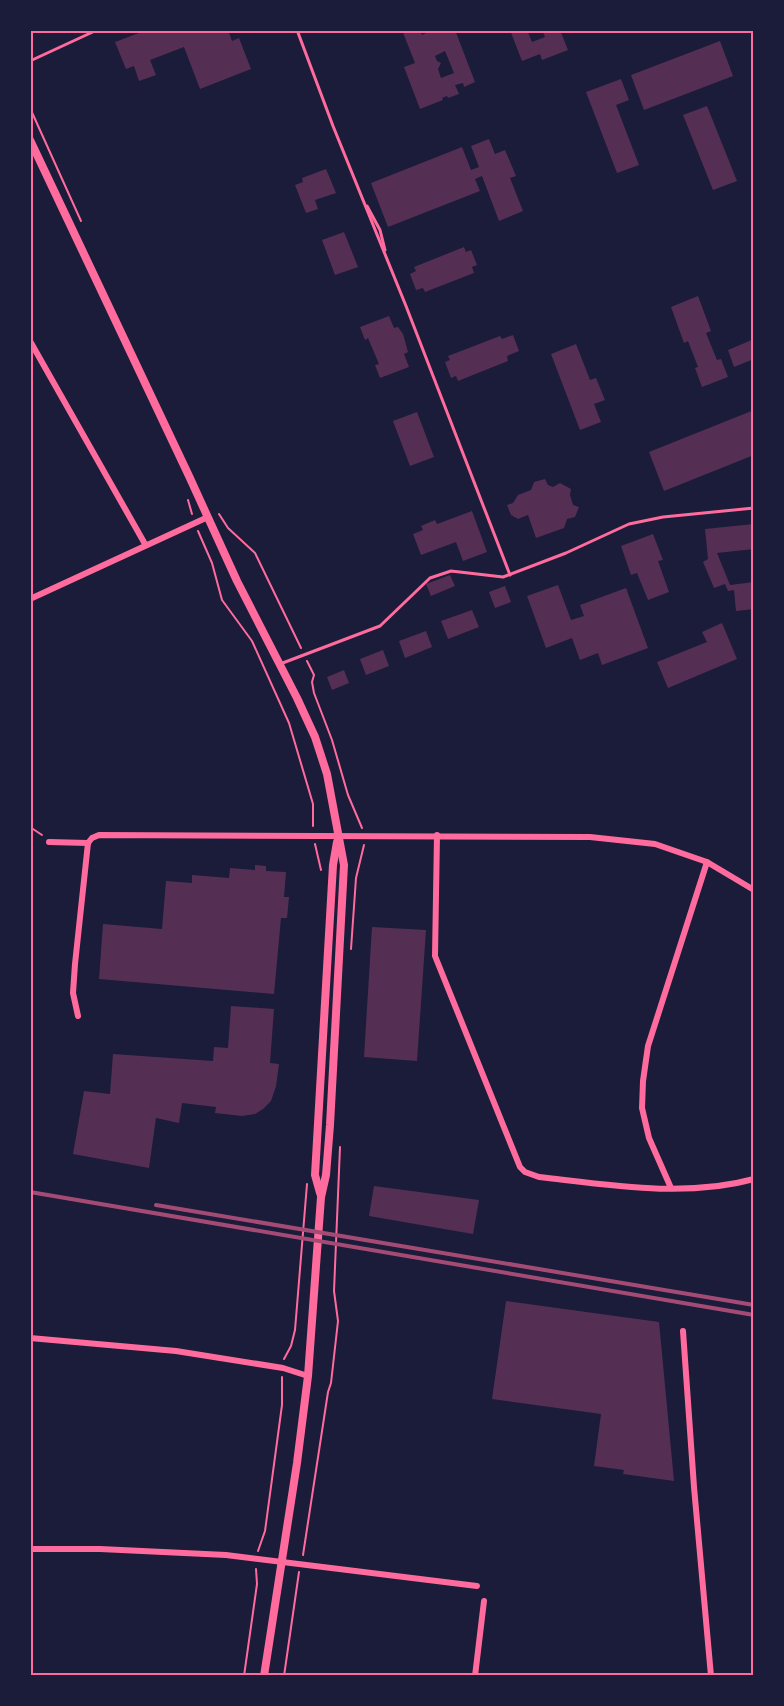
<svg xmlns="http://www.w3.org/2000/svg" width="784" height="1706" viewBox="0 0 784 1706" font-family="Barlow,sans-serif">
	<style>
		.building { fill: #542f53; fill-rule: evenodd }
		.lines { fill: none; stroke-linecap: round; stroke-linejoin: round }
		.path { stroke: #ff6b9d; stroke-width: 2 }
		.service { stroke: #ff6b9d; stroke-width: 3 }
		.minor { stroke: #ff6b9d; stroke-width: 6 }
		.secondary { stroke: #ff6b9d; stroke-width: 8 }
		.rail { stroke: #a44b75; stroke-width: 4 }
		.neatline { fill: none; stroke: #ff6b9d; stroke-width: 2 }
	</style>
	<rect width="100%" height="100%" fill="#1b1b3a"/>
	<g class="building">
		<path d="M147,30h81l4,11 7,-3 12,31 -51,20 -16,-42 -34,13 6,15 -17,6 -5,-15 -8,3 -11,-27z"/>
		<path d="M402,30h18l2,5 10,-5h23l20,52 -11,5 -1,-4 -8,2 4,9 -11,4 -1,-2 -5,2 1,2 -23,9 -16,-42 11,-4zM445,51l9,22 -13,5 -3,-9 3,-6 -4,-2 -2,-5z"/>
		<path d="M510,30h17l5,12 13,-5 -3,-7h18l8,20 -26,10 -2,-6 -18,7z"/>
		<path d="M720,41l13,35 -89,34 -13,-35z"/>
		<path d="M621,79l8,21 -13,5 23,60 -22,8 -31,-81z"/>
		<path d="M707,106l30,75 -24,9 -30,-75z"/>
		<path d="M489,139l6,15 10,-4 11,26 -6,2 13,33 -24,10 -17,-45 -7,3 5,12 -92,36 -17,-44 91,-36 9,23 8,-3 -8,-21z"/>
		<path d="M326,169l10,24 -21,7 3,9 -12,4 -11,-28 8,-3 -1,-4z"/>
		<path d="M344,232l14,35 -23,8 -13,-35z"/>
		<path d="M464,247l2,5 5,-2 6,15 -5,2 2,6 -49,19 -2,-4 -7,2 -6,-16 6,-3 -2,-4z"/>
		<path d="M698,296l13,35 -5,2 11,27 4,-1 7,18 -26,10 -7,-19 3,-1 -10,-26 -4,2 -13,-36z"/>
		<path d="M389,316l5,12 4,-1 5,7 5,18 -4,2 5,13 -29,11 -5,-13 4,-1 -11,-26 -3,2 -5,-13z"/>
		<path d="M513,335l6,16 -12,5 1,5 -50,20 -2,-5 -5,2 -6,-16 5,-2 -2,-4 52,-20 2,3z"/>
		<path d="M754,339v20l-20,8 -6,-17z"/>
		<path d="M576,344l14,36 6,-2 9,22 -11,4 7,18 -21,8 -29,-76z"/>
		<path d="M754,410v45l-90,36 -15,-39z"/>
		<path d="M417,412l17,45 -24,9 -17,-45z"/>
		<path d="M545,479l3,6 5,2 7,-4 11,6 -1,6 3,10 6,2 -4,10 -8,2 -3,9 -28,10 -8,-23 -10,4 -7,-4 -4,-10 6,-2 5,-8 13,-5 3,-8z"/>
		<path d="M472,511l15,41 -24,9 -7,-19 -35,13 -8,-21 10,-4 -2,-4 14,-6 2,4z"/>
		<path d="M754,524v25l-37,4 13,32 24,-3v27l-18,2 -2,-21 -6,1 -3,-7 -11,4 -11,-26 5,-3 -3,-30z"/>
		<path d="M653,534l10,26 -5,1 11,31 -21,8 -11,-27 -6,2 -10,-29z"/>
		<path d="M450,575l5,11 -24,10 -5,-12z"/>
		<path d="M558,585l13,35 13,-4 -4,-11 46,-17 22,60 -46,17 -4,-12 -18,7 -8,-22 -26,10 -19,-52z"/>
		<path d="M505,586l6,16 -16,6 -6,-16z"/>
		<path d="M472,610l7,17 -31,12 -7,-18z"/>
		<path d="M722,623l15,36 -69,29 -11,-26 50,-20 -5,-10z"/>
		<path d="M426,631l6,16 -27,11 -6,-17z"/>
		<path d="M383,650l6,16 -23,9 -6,-16z"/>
		<path d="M344,670l5,13 -17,7 -5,-13z"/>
		<path d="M255,865l11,1v5l20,1 -2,25h5l-2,21h-6l-7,76 -175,-15 4,-55 59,5 4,-48 26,2v-8l37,3 1,-10 25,2z"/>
		<path d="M372,927l54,3 -9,131 -53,-4z"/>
		<path d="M231,1006l43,3 -4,54 9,1 -3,22 -5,15 -8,8 -8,5 -13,2 -27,-3 1,-6 -34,-4 -3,20 -23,-5 -7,50 -76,-14 11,-63 26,3 3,-40 100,7 1,-14 14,1z"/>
		<path d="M374,1186l105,14 -6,34 -104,-18z"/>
		<path d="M506,1301l153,21 15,159 -51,-7 1,-4 -30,-4 7,-52 -109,-15z"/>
	</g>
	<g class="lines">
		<g class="path">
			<path d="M30,108l51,113"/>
			<path d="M188,500l4,14"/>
			<path d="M219,514l9,14 27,25 46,95"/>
			<path d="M198,531l14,32 10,37 30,41 37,82 24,81v22"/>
			<path d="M307,661l7,14 -2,7 2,11 18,47 16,55 14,33"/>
			<path d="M30,827l12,8"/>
			<path d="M315,844l6,26"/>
			<path d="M351,949l5,-71 8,-33"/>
			<path d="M284,1359l7,-13 4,-16 12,-146"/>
			<path d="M258,1551l7,-20 17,-126v-28"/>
			<path d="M303,1555l25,-163 3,-9 7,-62 -4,-30 6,-144"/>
			<path d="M244,1676l13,-92 -1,-15"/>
			<path d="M284,1676l15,-104"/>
		</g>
		<g class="service">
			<path d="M297,30l36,96 73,180 104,269"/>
			<path d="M30,61l67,-31"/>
			<path d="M367,206l13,24 5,20"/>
			<path d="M280,664l100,-38 50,-48 21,-7 52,6 63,-24 63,-29 34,-7 91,-9"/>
		</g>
		<g class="minor">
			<path d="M30,341l115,203"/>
			<path d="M30,599l178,-82"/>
			<path d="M437,835l-2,121 85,211 5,5 14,5c70,8 146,21 215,2"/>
			<path d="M49,842l39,1"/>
			<path d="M78,1016l-5,-23 2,-29 13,-121 4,-5 7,-3 491,2 65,7 52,18 47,28"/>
			<path d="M671,1188l-22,-50 -7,-30 1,-27 5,-35 59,-184"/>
			<path d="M683,1331l11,156 17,189"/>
			<path d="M30,1338l146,13 107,17 25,8"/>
			<path d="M30,1549h70l126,6 251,31"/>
			<path d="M475,1676l9,-75"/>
		</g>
		<g class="secondary">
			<path d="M30,140l159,336 48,105 60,117 18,39 12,37 17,91 -14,260 -4,50 -5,22 -13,179 -11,87 -33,213"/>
			<path d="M320,1193l-5,-18 18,-310 4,-23"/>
		</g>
		<g class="rail">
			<path d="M30,1192l724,123"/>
			<path d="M156,1205l598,100"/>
		</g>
	</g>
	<rect width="784" height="1706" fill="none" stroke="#1b1b3a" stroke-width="63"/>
	<rect x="32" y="32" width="720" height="1642" class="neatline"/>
</svg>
